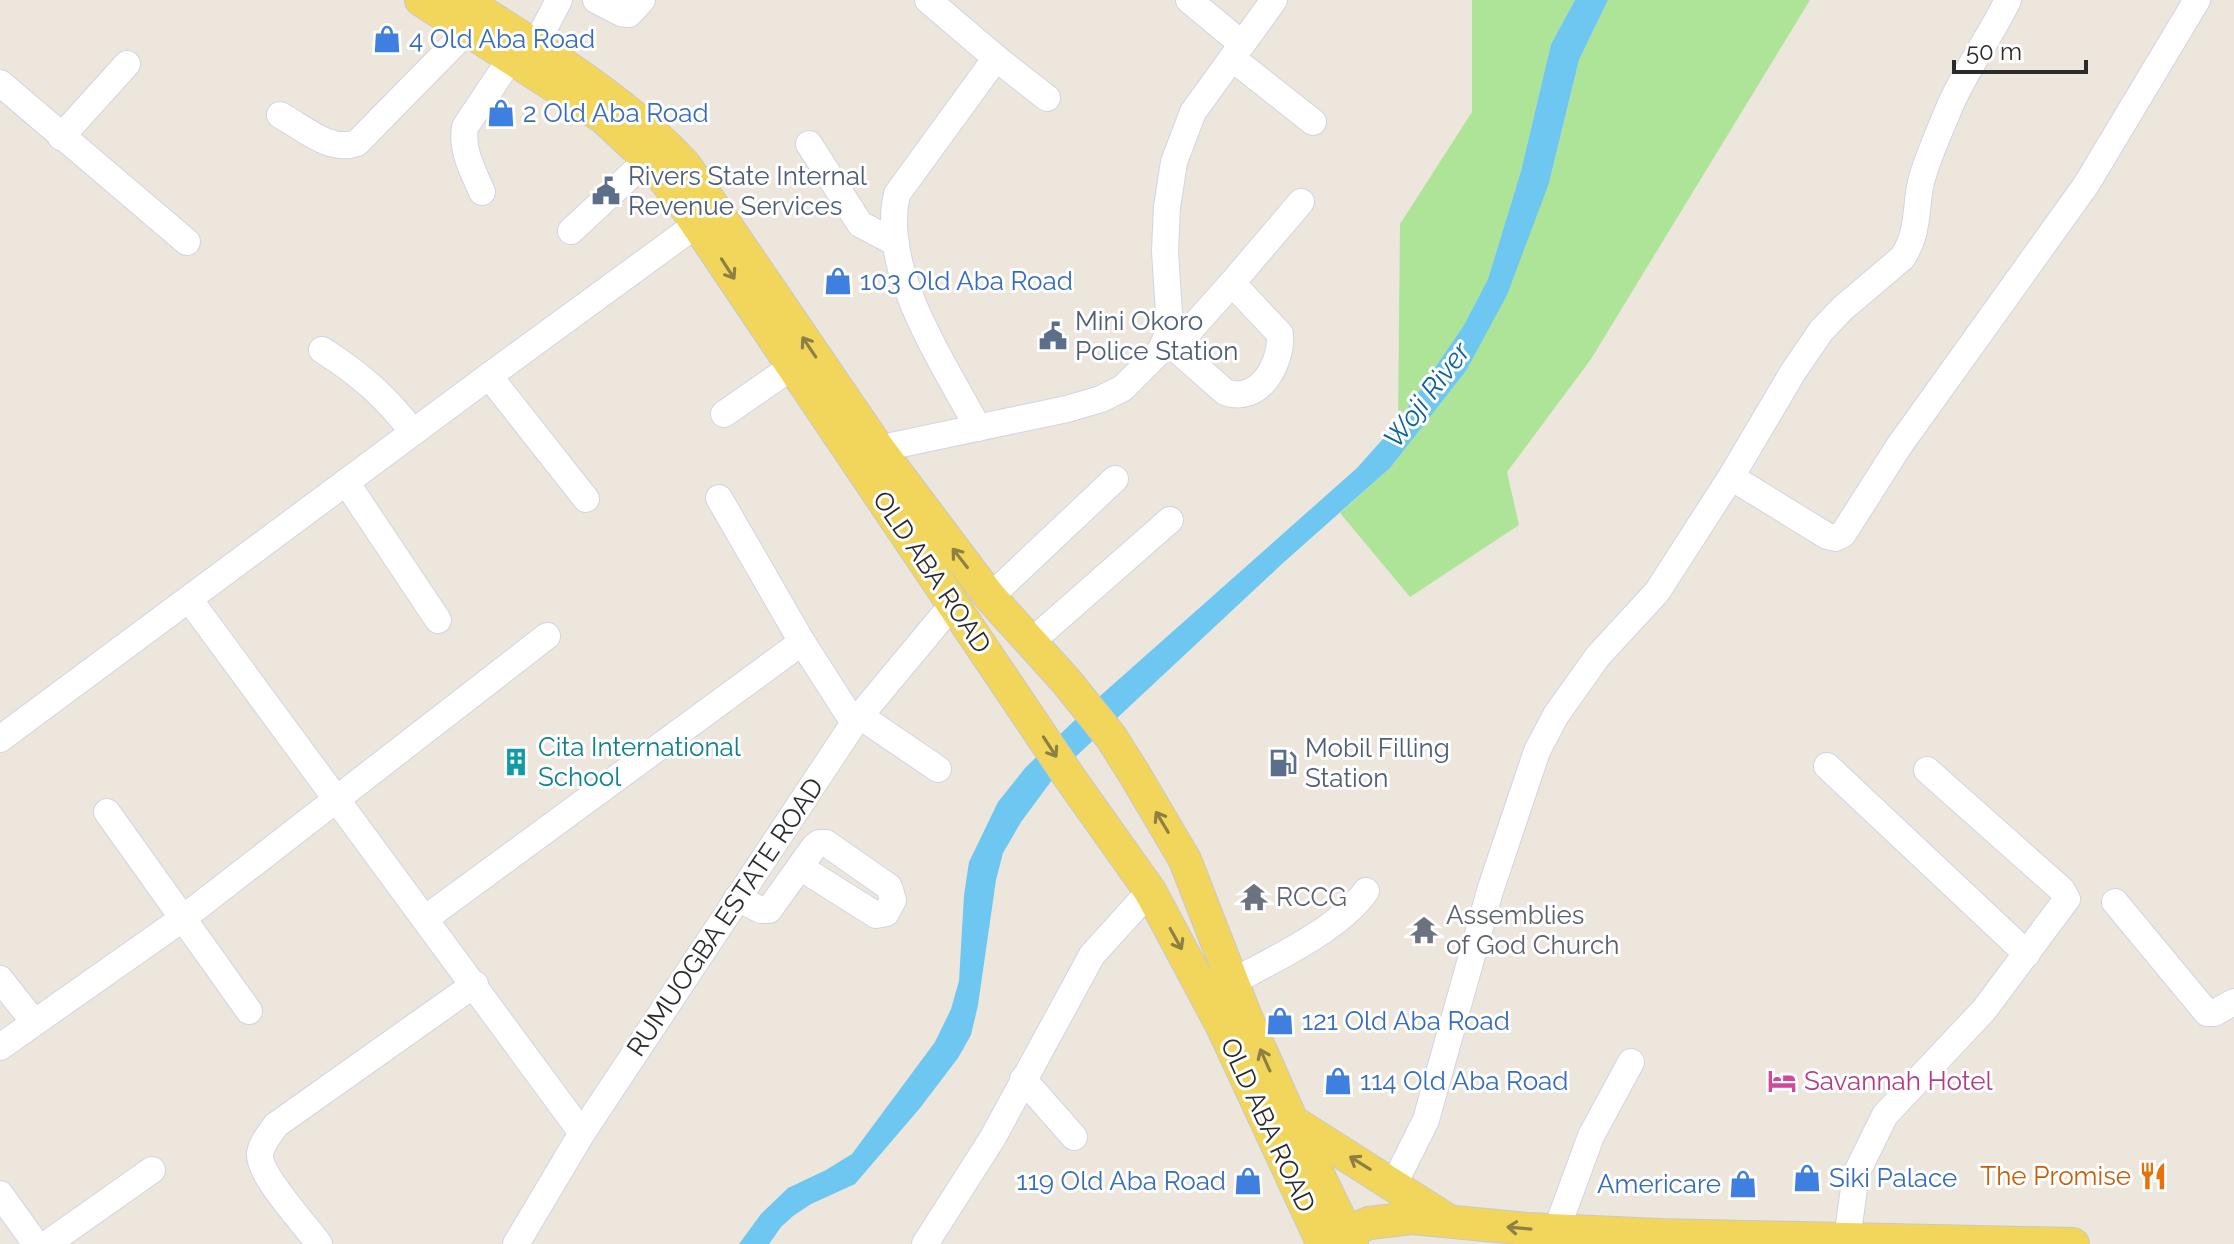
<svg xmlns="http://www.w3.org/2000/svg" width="2234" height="1244" viewBox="0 0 2234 1244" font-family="Raleway,sans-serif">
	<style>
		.green { fill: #aee498 }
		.water { fill: #6ec7f0 }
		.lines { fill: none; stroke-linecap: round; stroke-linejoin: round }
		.minor-casing { stroke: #d2d4e3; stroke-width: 28 }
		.major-casing { stroke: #c8c8c8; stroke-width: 34 }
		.minor { stroke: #fff; stroke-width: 26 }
		.major { stroke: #f2d65c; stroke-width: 32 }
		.oneway { stroke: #8e8044 }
		.labels { text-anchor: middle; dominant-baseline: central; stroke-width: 6; stroke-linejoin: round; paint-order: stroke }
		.shop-label { font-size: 26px; fill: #366cbe; stroke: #fff; text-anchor: start }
		.service-label { font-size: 26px; fill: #4e5e75; stroke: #fff; text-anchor: start }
		.street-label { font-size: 26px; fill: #2b2b2b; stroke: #fff }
		.culture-label { font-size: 26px; fill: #0d838f; stroke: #fff; text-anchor: start }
		.worship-label { font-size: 26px; fill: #5b616d; stroke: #fff; text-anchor: start }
		.hotel-label { font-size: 26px; fill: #b23c85; stroke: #fff; text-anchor: start }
		.food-label { font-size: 26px; fill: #c56008; stroke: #fff; text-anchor: end }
		.water-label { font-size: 28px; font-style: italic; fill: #0c649d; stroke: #fff }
	</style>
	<rect width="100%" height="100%" fill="#ede6dc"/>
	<g class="green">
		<path d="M1472,0h103l-24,44 -30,127 -33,108 -24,46 -66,97 2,-198 72,-112z"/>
		<path d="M1608,0h202l-219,359 -84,113 12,53 -109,72 -70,-84 50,-45 76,-97 83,-188 30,-123z"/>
	</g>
	<path class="water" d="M1575,0h33l-29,60 -30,123 -42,112 -41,76 -76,97 -107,95 -228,213 -34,46 -18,31 -7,27 -18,125 -7,30 -13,23 -38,50 -65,76 -44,20 -18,12 -12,11 -12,17h-30l22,-30 27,-26 38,-18 26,-16 83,-112 16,-33 8,-28 5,-86 5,-33 29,-60 28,-35 74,-71 257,-228 41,-46 66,-97 24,-46 33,-108 30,-127z"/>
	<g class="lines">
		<defs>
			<g id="minor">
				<path d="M596,0l25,13 8,1 13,-14"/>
				<path d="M928,0l68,58 -99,136c-18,76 47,169 81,234"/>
				<path d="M1189,0l53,44"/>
				<path d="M535,46l24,-46"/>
				<path d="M996,58l51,40"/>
				<path d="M1232,58l81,64"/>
				<path d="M0,83l187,159"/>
				<path d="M280,115c24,13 50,38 77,28l111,-113"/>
				<path d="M61,137l66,-73"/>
				<path d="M809,144l51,80 36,19"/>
				<path d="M482,192c-9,-21 -21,-42 -17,-65l46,-69"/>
				<path d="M571,231l77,-72"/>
				<path d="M1166,340l59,52c34,13 57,-28 55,-58l-48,-51 69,-81"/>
				<path d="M1174,348l58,-65"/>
				<path d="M322,350c38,24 63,46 91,82"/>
				<path d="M489,376l97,123"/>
				<path d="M724,414l69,-48"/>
				<path d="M863,452l204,-43 34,-10 22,-11 38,-38 9,-22 -5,-77 2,-44 7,-45 19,-50 81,-112"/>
				<path d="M1731,477l96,59 8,2 8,-4 56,-88 187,-261 111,-185"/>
				<path d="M346,482l92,138"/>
				<path d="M719,498l83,144 52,81"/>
				<path d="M990,597l125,-118"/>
				<path d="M189,599l393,534"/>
				<path d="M1031,642l139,-122"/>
				<path d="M860,716l78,53"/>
				<path d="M0,739l489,-363 208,-152"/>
				<path d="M1827,766l200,188"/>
				<path d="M107,812l142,199"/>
				<path d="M737,898l24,12h8l45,-63 5,-4h7l63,44 4,13 -7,13 -10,2 -76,-48"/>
				<path d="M2115,902l92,111h7l20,-11"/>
				<path d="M426,918l376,-276"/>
				<path d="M0,979l34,43"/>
				<path d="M1232,982c41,-22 109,-54 134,-91"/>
				<path d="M0,1047l182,-128 365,-283"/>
				<path d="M1023,1079l51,58"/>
				<path d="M1394,1184l32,-64 64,-229 47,-140 19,-36 42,-59 59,-64 74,-115 62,-105 28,-41 22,-23 59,-50c17,-24 13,-49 19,-76 6,-23 17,-47 26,-69 16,-40 42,-74 61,-113"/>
				<path d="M0,1194l36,50"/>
				<path d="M1556,1231l35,-95 40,-74"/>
				<path d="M1847,1239l9,-65 29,-59 99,-105 83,-111 -5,-9 -135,-120"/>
				<path d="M47,1244l105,-74"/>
				<path d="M319,1244c-13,-19 -62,-70 -59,-91 2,-11 10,-19 16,-28l199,-141"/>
				<path d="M516,1244l66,-111 272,-410 99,-119"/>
				<path d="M925,1244l67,-105 100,-184 58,-64"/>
			</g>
			<g id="major">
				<path d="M421,0l183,118 44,41 32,40 392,582 78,110 73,137 100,216"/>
				<path d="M463,0c78,50 158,96 222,165l193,283 112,149 76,84 45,56 24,38 50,85 61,157 46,104 60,123"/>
				<path d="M1292,1121l154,98"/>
				<path d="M1328,1240l41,-17 43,-5 115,11 132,6 414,9"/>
			</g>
		</defs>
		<use href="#minor" class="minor-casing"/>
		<use href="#major" class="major-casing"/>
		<use href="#minor" class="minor"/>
		<use href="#major" class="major"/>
	</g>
	<defs><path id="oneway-shaft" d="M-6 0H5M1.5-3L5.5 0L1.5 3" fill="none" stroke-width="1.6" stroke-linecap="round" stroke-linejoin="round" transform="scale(2)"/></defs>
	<g class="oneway">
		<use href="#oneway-shaft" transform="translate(728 269) rotate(57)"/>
		<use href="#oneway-shaft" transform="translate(809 347) rotate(-124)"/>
		<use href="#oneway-shaft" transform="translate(960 558) rotate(-128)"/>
		<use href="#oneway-shaft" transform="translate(1050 747) rotate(57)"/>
		<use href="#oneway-shaft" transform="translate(1162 822) rotate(-121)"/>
		<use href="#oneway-shaft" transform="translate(1176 939) rotate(61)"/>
		<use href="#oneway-shaft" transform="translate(1265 1060) rotate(-114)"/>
		<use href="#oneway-shaft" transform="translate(1360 1163) rotate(-148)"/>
		<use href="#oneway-shaft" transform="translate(1519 1228) rotate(-175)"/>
	</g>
	<defs>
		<symbol id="shop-bare" viewBox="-9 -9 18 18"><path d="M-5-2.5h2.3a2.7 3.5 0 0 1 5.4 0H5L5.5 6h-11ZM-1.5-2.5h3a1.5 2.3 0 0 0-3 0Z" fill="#3f7fe0" stroke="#fff" stroke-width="2.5" paint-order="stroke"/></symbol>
		<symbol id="civic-bare" viewBox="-9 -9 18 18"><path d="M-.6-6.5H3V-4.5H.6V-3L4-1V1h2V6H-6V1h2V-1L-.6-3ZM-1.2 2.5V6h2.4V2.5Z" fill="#5c6f8a" stroke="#fff" stroke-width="2.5" paint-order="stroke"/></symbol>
		<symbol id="building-bare" viewBox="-9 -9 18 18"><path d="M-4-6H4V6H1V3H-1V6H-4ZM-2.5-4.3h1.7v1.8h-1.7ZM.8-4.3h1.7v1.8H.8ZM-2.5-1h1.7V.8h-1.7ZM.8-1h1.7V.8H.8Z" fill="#0f9aa8" stroke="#fff" stroke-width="2.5" paint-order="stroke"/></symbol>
		<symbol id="fuel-bare" viewBox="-9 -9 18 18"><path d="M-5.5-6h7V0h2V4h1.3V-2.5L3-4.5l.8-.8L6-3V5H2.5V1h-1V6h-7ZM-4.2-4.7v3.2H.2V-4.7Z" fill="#5c6f8a" stroke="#fff" stroke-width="2.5" paint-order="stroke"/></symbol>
		<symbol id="temple-bare" viewBox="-9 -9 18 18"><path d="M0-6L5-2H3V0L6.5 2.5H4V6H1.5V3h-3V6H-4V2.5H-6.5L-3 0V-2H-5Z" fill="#6b7280" stroke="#fff" stroke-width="2.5" paint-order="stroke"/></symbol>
		<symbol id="hotel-bare" viewBox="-9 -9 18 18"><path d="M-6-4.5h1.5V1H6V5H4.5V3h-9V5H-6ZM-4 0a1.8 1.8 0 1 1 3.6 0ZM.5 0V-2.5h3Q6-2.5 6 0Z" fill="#d1479c" stroke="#fff" stroke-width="2.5" paint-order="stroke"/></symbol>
		<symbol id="restaurant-bare" viewBox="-9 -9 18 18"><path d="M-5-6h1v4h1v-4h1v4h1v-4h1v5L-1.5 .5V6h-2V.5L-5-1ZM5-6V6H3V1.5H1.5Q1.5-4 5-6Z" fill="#e8710a" stroke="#fff" stroke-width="2.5" paint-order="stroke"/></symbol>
	</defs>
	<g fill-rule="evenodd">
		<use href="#shop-bare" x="367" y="19" width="40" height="40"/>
		<use href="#shop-bare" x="481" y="93" width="40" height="40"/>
		<use href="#civic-bare" x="586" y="171" width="40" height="40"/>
		<use href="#shop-bare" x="818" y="261" width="40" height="40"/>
		<use href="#civic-bare" x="1033" y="316" width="40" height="40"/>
		<use href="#building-bare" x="496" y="742" width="40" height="40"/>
		<use href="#fuel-bare" x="1263" y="743" width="40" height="40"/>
		<use href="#temple-bare" x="1234" y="877" width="40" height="40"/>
		<use href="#temple-bare" x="1404" y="910" width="40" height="40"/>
		<use href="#shop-bare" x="1260" y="1001" width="40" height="40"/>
		<use href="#shop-bare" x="1318" y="1061" width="40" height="40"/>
		<use href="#hotel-bare" x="1762" y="1061" width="40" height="40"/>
		<use href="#restaurant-bare" x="2133" y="1156" width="40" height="40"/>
		<use href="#shop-bare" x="1787" y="1158" width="40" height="40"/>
		<use href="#shop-bare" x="1228" y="1161" width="40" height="40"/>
		<use href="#shop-bare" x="1723" y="1164" width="40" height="40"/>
	</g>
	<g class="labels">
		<g class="shop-label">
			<text x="409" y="39">4 Old Aba Road</text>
			<text x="523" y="113">2 Old Aba Road</text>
			<text x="860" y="281">103 Old Aba Road</text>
			<text x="1302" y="1021">121 Old Aba Road</text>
			<text x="1360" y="1081">114 Old Aba Road</text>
			<text x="1829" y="1178">Siki Palace</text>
			<text x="1226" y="1181" text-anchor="end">119 Old Aba Road</text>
			<text x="1721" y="1184" text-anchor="end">Americare</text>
		</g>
		<g class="service-label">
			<text x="628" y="176">Rivers State Internal<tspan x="628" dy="30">Revenue Services</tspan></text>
			<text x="1075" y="321">Mini Okoro<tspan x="1075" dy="30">Police Station</tspan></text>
			<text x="1305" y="748">Mobil Filling<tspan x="1305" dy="30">Station</tspan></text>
		</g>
		<g class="street-label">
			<text transform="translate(932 572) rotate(56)">OLD ABA ROAD</text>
			<text transform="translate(725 917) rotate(-56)">RUMUOGBA ESTATE ROAD</text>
			<text transform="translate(1268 1125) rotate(65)">OLD ABA ROAD</text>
		</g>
		<g class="culture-label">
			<text x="538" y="747">Cita International<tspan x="538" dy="30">School</tspan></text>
		</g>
		<g class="worship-label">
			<text x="1276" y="897">RCCG</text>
			<text x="1446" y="915">Assemblies<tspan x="1446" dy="30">of God Church</tspan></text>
		</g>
		<g class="hotel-label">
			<text x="1804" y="1081">Savannah Hotel</text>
		</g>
		<g class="food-label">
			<text x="2131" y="1176">The Promise</text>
		</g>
		<g class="water-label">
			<text transform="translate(1427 395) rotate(-53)">Woji River</text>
		</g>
	</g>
	<path d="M1954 60v12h132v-12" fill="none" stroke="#2b2b2b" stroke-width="4"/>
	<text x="1966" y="60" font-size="24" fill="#2b2b2b" stroke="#ffffff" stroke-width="6" paint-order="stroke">50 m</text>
</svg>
